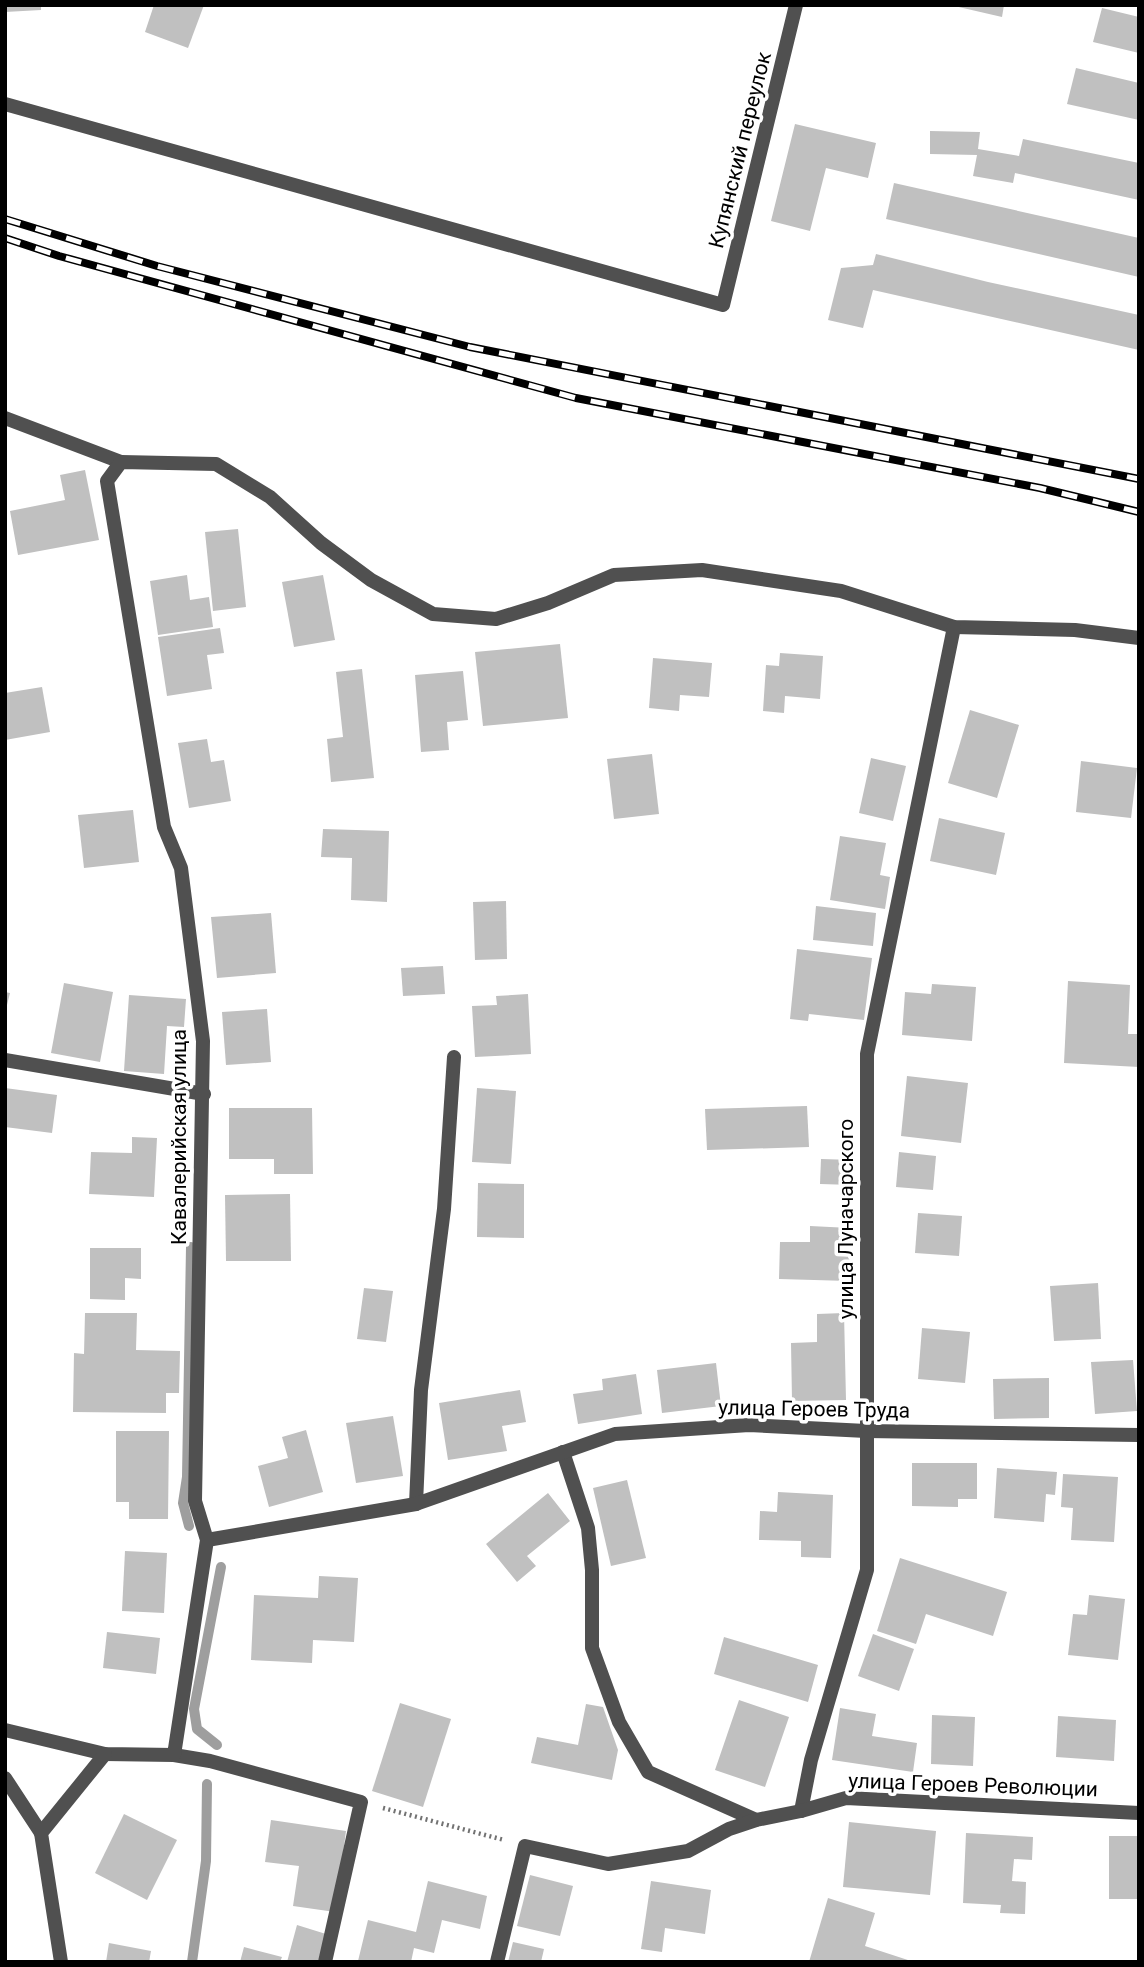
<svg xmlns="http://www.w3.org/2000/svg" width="1144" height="1967" viewBox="0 0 1144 1967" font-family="Roboto,sans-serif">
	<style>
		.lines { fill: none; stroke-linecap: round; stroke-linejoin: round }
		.stream { stroke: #9e9e9e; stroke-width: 10 }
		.building { fill: #c0c0c0 }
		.path { stroke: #727272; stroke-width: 4.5; stroke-dasharray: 2 3.5; stroke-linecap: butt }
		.service { stroke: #505050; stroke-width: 14 }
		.minor { stroke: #505050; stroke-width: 14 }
		.rail-casing { stroke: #000; stroke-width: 8 }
		.rail { stroke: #fff; stroke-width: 5; stroke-dasharray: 16; stroke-linecap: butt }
		.labels { text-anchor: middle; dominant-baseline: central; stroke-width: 7; stroke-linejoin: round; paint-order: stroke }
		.street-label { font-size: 21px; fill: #000; stroke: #fff }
	</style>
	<rect width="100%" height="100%" fill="#fff"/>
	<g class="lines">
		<g class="stream">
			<path d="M189,1526l-6,-23 4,-26 4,-230"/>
			<path d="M217,1745l-20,-16 -3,-20 27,-142"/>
			<path d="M192,1962l14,-101 1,-77"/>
		</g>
	</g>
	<g class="building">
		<path d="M5,5h36v5l-36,2z"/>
		<path d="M154,5h50l-16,43 -43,-16z"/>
		<path d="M950,5h54l-2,12z"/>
		<path d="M1102,8l37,9v36l-46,-11z"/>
		<path d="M1076,68l63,15v37l-72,-16z"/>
		<path d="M795,124l81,19 -8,35 -42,-10 -16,63 -39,-10z"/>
		<path d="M930,131l50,1 -2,17 41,7 4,-17 116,24v37l-124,-27 -2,10 -40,-7 4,-21 -47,-1z"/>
		<path d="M894,183l245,55v39l-253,-58z"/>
		<path d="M876,254l112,28 151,33v35l-266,-60 -10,38 -35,-8 13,-52 32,-3z"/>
		<path d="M85,470l14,70 -81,15 -8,-44 55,-11 -5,-25z"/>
		<path d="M238,529l8,78 -33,4 -8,-79z"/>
		<path d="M187,575l3,25 19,-3 4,30 -55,8 -8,-54z"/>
		<path d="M323,575l12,65 -41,7 -12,-65z"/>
		<path d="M220,628l4,25 -17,2 5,34 -45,7 -9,-59z"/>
		<path d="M560,644l8,74 -85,8 -8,-74z"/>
		<path d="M780,653l43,3 -3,43 -35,-3 -1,17 -21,-2 3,-46 13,1z"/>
		<path d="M653,658l59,5 -3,34 -29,-2 -1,16 -30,-3z"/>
		<path d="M362,669l12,109 -43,4 -4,-43 16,-2 -7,-65z"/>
		<path d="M463,671l5,49 -21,2 2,28 -28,2 -6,-77z"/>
		<path d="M42,687l8,45 -45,8v-47z"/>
		<path d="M970,710l49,15 -22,73 -49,-15z"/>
		<path d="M207,739l4,23 13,-2 7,41 -42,7 -11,-65z"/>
		<path d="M652,754l7,60 -45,5 -7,-60z"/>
		<path d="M871,758l35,8 -13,55 -34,-8z"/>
		<path d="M1081,761l56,7 -6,50 -55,-6z"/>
		<path d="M133,810l6,52 -55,6 -6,-53z"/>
		<path d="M939,818l66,15 -9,42 -66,-14z"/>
		<path d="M323,829l66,2 -2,71 -36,-2 1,-42 -31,-1z"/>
		<path d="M840,836l46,7 -6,32 10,2 -5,32 -55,-9z"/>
		<path d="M506,901l1,58 -32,1 -2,-58z"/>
		<path d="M816,906l60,7 -3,33 -60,-6z"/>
		<path d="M271,913l5,60 -59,5 -6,-61z"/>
		<path d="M797,949l75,9 -8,62 -55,-6 -1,7 -18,-2z"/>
		<path d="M443,966l2,28 -42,2 -2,-28z"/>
		<path d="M1068,981l62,4 -2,49h11v33l-75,-4z"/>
		<path d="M64,983l49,9 -13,70 -49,-9z"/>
		<path d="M932,984l44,3 -4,54 -70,-6 3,-43 26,2z"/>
		<path d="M5,992l5,1 -4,16h-1z"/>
		<path d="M528,994l3,60 -56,3 -3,-51 25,-1 -1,-9z"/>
		<path d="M129,995l57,4 -2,28 -17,-1 -3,48 -40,-3z"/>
		<path d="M267,1009l4,53 -45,3 -4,-53z"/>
		<path d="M907,1076l61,7 -7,60 -60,-7z"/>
		<path d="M5,1088l52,7 -5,38 -47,-6z"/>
		<path d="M477,1088l39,3 -5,73 -39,-2z"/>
		<path d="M807,1106l2,41 -102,3 -2,-41z"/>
		<path d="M229,1108h83l1,66h-39v-15h-45z"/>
		<path d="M132,1137l25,1 -3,59 -65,-3 2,-42 41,1z"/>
		<path d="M899,1152l37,4 -3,34 -37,-3z"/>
		<path d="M821,1159l33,1 -1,25 -33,-1z"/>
		<path d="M478,1183l46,1v54l-47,-1z"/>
		<path d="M290,1194l1,67h-65l-1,-66z"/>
		<path d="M918,1213l44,3 -3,40 -44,-3z"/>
		<path d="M810,1226l40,2 -1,53 -70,-2 1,-37h30z"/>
		<path d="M90,1248h51v31l-16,-1v22l-35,-1z"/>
		<path d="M1098,1283l3,56 -47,2 -4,-55z"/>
		<path d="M364,1288l29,3 -7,51 -29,-3z"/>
		<path d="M85,1313h52l-1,37 44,1 -1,42h-13v20l-93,-1 1,-59 10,1z"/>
		<path d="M844,1313l2,87 -54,1 -1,-58 26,-1v-28z"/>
		<path d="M922,1328l48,4 -5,51 -47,-4z"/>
		<path d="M1133,1360l4,51 -42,3 -4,-52z"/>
		<path d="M716,1363l5,43 -59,7 -5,-43z"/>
		<path d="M636,1374l6,40 -64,10 -5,-30 30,-4 -1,-11z"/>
		<path d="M1049,1378v40l-55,1 -1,-40z"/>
		<path d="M520,1390l6,32 -24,4 5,25 -59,9 -9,-57z"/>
		<path d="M393,1416l10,60 -47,7 -10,-60z"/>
		<path d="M306,1430l17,62 -54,15 -11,-41 30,-8 -6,-21z"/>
		<path d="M116,1431h53l-1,88h-39v-17h-13z"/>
		<path d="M912,1463h65v36h-19v8l-46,-1z"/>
		<path d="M997,1468l60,4 -2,23 -9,-1 -2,28 -50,-4z"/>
		<path d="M1063,1474l55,3 -4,65 -43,-2 2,-32 -12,-1z"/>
		<path d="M627,1480l19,78 -35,8 -18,-78z"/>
		<path d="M778,1492l55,3 -2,63 -30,-1v-16l-42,-1 1,-29 17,1z"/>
		<path d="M548,1493l22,28 -43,35 9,10 -19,16 -31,-38z"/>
		<path d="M125,1551l42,2 -3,60 -42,-2z"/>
		<path d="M900,1558l107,34 -14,44 -67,-22 -10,30 -39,-13z"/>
		<path d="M319,1576l39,2 -4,64 -41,-2 -1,23 -61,-3 3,-65 64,3z"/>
		<path d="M1089,1595l36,4 -7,61 -50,-5 5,-41 14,1z"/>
		<path d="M107,1632l53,6 -4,36 -53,-6z"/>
		<path d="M873,1634l41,15 -15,42 -41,-15z"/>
		<path d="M724,1637l94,28 -10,37 -94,-28z"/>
		<path d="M739,1700l50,17 -24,70 -50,-17z"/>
		<path d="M400,1703l51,16 -28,88 -51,-16z"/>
		<path d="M586,1704l17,3 15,43 -6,30 -81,-17 6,-26 41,8z"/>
		<path d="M840,1708l36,6 -4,22 45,7 -4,29 -81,-12z"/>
		<path d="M932,1715l43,2 -2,49 -42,-2z"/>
		<path d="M1058,1716l58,4 -2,41 -58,-4z"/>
		<path d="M124,1814l53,26 -30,60 -52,-27z"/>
		<path d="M271,1820l75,11 -11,81 -42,-6 6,-40 -34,-4z"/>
		<path d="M849,1822l87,9 -6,64 -87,-8z"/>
		<path d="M966,1833l67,4 -1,23 -18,-1 -2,22 14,1 -1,32 -25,-1 1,-8 -38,-2z"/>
		<rect x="1109" y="1836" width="30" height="63"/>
		<path d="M530,1875l43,11 -13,50 -43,-10z"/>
		<path d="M428,1881l59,15 -7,33 -38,-9 -8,33 -20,-5 -3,14 -53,-1 10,-41 48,12z"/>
		<path d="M651,1881l60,9 -6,44 -40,-6 -3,24 -21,-3z"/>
		<path d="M828,1898l47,15 -10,33 49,16h-105z"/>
		<path d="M297,1925l29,9 -8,28h-31z"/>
		<path d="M513,1942l31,7 -3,13h-33z"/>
		<path d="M109,1943l42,8 -2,11h-43z"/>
		<path d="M244,1947l38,10 -2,5h-40z"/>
	</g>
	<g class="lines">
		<path class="path" d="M383,1808l121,32"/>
		<g class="service">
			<path d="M5,418l116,44"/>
			<path d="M563,1452l25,76 4,42v78l27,74 29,50 108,48"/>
			<path d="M174,1755l36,6 151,41 -36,160"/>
		</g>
		<g class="minor">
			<path d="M5,104l718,201 73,-300"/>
			<path d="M5,1060l199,34"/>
			<path d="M416,1504l5,-114 23,-181 10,-152"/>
			<path d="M207,1540l209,-36 199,-70 134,-9 117,6 273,4"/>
			<path d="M5,1730l100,24 69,1 33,-215 -12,-39 8,-460 -22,-173 -17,-41 -57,-346 14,-19 95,2 54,33 51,46 50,37 62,34 63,5 52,-16 66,-28 88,-5 139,21 113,36 121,3 64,8"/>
			<path d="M5,1778l36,55"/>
			<path d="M801,1811l10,-51 56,-190v-516l87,-427"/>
			<path d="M61,1962l-20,-129 64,-79"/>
			<path d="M497,1962l28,-116 83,18 80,-13 41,-22 27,-9 45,-9 45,-13 293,15"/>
		</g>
		<defs>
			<g id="rail">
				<path d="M5,219l152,47 313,81 669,132"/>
				<path d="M5,238l54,18 517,142 464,90 99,24"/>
			</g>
		</defs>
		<use href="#rail" class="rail-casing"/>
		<use href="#rail" class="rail"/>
	</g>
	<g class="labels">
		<g class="street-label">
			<text transform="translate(740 150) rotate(-76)">Купянский переулок</text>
			<text transform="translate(179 1137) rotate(-90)">Кавалерийская улица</text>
			<text transform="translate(846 1219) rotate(-90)">улица Луначарского</text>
			<text transform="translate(814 1409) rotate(1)">улица Героев Труда</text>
			<text transform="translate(973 1785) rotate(2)">улица Героев Революции</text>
		</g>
	</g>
	<rect width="1144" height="1967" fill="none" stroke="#000000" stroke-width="14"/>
</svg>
